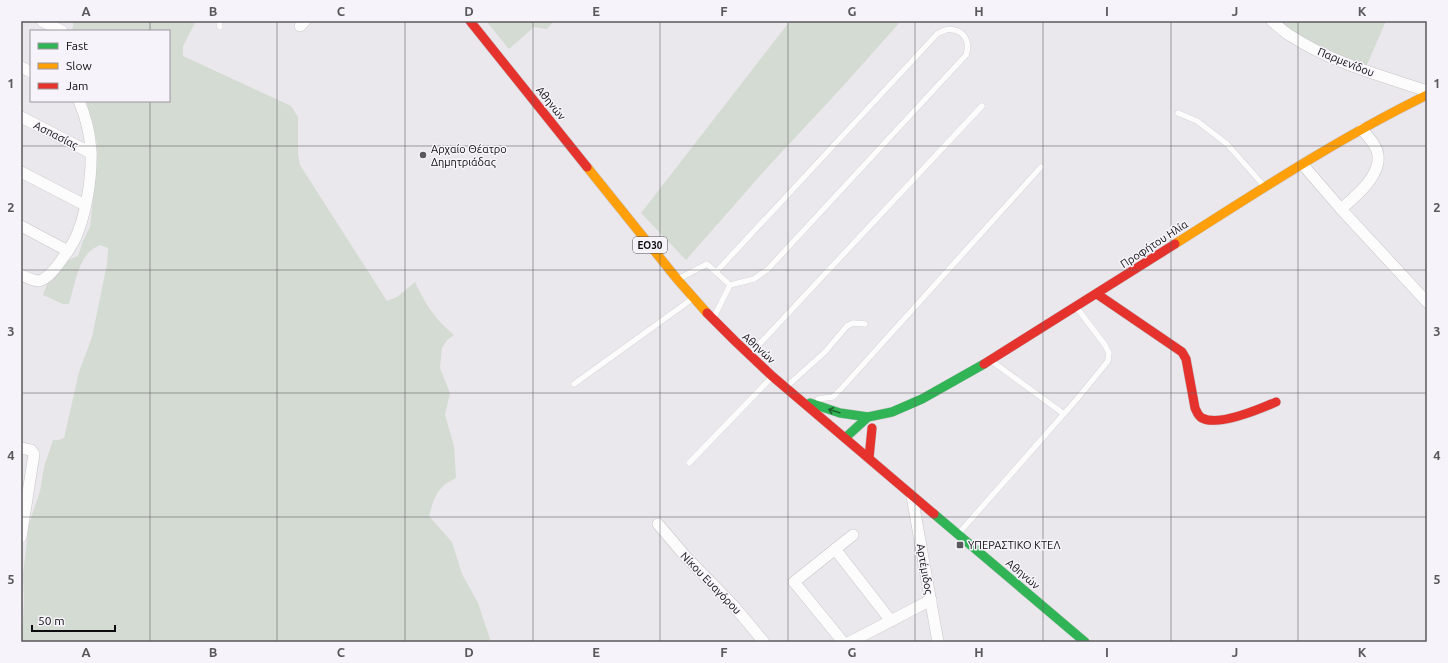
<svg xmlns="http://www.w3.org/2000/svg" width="1448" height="663" viewBox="0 0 1448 663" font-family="Ubuntu,sans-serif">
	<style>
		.green { fill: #d4dbd2 }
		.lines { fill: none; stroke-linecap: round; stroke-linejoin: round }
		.lane-casing { stroke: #c7c6c9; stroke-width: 6 }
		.street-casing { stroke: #c7c6c9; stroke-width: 12 }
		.fast-casing { stroke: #c7c6c9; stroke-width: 10 }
		.slow-casing { stroke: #c7c6c9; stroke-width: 10 }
		.jam-casing { stroke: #c7c6c9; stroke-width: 10 }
		.lane { stroke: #fcfcfc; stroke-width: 5.5 }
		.street { stroke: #fcfcfc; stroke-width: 11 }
		.fast { stroke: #30b455; stroke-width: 9 }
		.slow { stroke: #ff9f0a; stroke-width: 9 }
		.jam { stroke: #e5322d; stroke-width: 9 }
		.oneway { stroke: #1e6031 }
		.grid { fill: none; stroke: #5a585b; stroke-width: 1; stroke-opacity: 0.55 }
		.poi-dot { fill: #5a585b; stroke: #f7f3fb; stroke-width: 1.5 }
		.labels { text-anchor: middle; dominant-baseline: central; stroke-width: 3; stroke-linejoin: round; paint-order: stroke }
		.shield { fill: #f7f3fb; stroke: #525154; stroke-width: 1 }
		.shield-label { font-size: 10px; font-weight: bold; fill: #0c0b0d }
		.street-label { font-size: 11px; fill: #0c0b0d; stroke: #f7f3fb }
		.poi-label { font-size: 11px; fill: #0c0b0d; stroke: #f7f3fb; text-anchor: start }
		.neatline { fill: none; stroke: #5a585b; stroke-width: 1.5 }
		.grid-label { font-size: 13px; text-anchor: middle; font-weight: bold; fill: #5a585b }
	</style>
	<rect width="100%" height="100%" fill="#eae8ec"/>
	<g class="green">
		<path d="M74,21h122l-13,25v10l108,50 7,11v36l2,12 87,136 10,-4 18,-15c11,23 19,36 39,53l-7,5 -5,8 -2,20 10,25 -5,22 9,31 2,32c-19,9 -21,18 -27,38l23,26 10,32 16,29 13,39h-469l2,-43 -1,-25 6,-50 11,-33 4,-24 9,-27h6l5,-2 15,-66 13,-35 15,-73 1,-16 -8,-3c-4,2 -8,4 -11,7 -12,13 -15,36 -20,52h-6l-20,-9c6,-17 17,-33 35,-39l5,-15 7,-14 7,-63v-20l-4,-20 -7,-23h83v-70h-97z"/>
		<path d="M486,21h68l-7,8 -13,-2 -25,22z"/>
		<path d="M790,21h111l-57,64 -78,84 -80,91 -45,-47z"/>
		<path d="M1278,21h108l-20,46 -58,-26z"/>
	</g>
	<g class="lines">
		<defs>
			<g id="lane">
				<path d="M219,21l1,6"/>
				<path d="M1178,113l19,8 30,23 38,43"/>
				<path d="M716,272l221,-238c17,-12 36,1 29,21l-198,214 -14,10 -24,6"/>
				<path d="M680,278l27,-14 23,21 -16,32"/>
				<path d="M750,354l232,-248"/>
				<path d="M993,362l71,52"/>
				<path d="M574,384l118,-85"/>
				<path d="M787,386l38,-34 22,-26 6,-3 12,1"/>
				<path d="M818,399l15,-2 7,-7 201,-223"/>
				<path d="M689,463l83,-86"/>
				<path d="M959,533l118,-134 31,-38 1,-8 -4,-8 -28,-37"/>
			</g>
			<g id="street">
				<path d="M42,21l20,10"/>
				<path d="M1272,21c6,5 12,11 19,15 39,26 91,40 136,55"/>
				<path d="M300,26l5,-5"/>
				<path d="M21,67l10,5"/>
				<path d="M21,117l70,36"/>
				<path d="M1303,165l38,44 86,93"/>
				<path d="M21,172l64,33"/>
				<path d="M1341,209c14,-12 40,-33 37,-54 -1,-10 -10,-18 -16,-26"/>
				<path d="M21,226l47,25"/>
				<path d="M21,275c5,2 12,6 17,6 8,-1 15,-10 19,-15 6,-8 12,-16 17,-25 12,-24 18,-63 17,-90 -1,-17 -5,-34 -12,-50"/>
				<path d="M21,448l10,2 3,4 -13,83"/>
				<path d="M912,496l26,146"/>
				<path d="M658,524l28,33 47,48 31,37"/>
				<path d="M835,549l56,72"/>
				<path d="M843,642l-49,-60 59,-47"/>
				<path d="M850,642l81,-42"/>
			</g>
			<g id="fast">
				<path d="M810,403l30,10 28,4"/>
				<path d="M845,438l23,-21 24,-5 30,-13 62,-35"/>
				<path d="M934,514l151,128"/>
			</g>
			<g id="slow">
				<path d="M587,167l90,112 30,34"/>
				<path d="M1175,244c82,-52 164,-106 252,-149"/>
			</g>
			<g id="jam">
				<path d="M470,21l117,146"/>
				<path d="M1097,294l85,58 4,7 9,49c2,4 3,8 7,10 16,9 58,-9 74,-16"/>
				<path d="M707,313l28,28 37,35 162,138"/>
				<path d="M984,364l191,-120"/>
				<path d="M869,458l3,-30"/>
			</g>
		</defs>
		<use href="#lane" class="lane-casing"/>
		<use href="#street" class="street-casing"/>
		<use href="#fast" class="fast-casing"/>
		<use href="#slow" class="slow-casing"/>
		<use href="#jam" class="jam-casing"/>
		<use href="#lane" class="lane"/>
		<use href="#street" class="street"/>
		<use href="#fast" class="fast"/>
		<use href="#slow" class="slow"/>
		<use href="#jam" class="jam"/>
	</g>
	<defs><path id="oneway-shaft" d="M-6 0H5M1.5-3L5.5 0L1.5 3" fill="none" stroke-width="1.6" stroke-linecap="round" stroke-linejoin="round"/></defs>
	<use class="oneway" href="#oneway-shaft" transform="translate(834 411) rotate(-163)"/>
	<path class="grid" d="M150,21v10M277,21v621M405,21v621M533,21v621M660,21v621M788,21v621M915,21v621M1043,21v621M1171,21v621M1298,21v621M150,101v541M21,146h1406M21,270h1406M21,393h1406M21,517h1406"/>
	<g class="poi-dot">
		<circle cx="423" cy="155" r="4"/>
		<rect x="956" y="541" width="8" height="8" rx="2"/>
	</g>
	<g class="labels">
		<rect class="shield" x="633" y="237" width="34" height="16" rx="3"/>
		<g class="shield-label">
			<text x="650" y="245">ΕΟ30</text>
		</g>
		<g class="street-label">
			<text transform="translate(1346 62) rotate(22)">Παρμενίδου</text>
			<text transform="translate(551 103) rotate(51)">Αθηνών</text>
			<text transform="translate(56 135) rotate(27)">Ασπασίας</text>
			<text transform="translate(1154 244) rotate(-33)">Προφήτου Ηλία</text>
			<text transform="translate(759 348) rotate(42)">Αθηνών</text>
			<text transform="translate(925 569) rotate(80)">Αρτέμιδος</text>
			<text transform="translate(1023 574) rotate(40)">Αθηνών</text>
			<text transform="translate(711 583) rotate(46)">Νίκου Ευαγόρου</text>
		</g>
		<g class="poi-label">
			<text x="431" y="149">Αρχαίο Θέατρο<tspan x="431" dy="13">Δημητριάδας</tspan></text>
			<text x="968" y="545">ΥΠΕΡΑΣΤΙΚΟ ΚΤΕΛ</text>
		</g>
	</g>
	<rect width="1448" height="663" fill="none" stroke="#f7f3fb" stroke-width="44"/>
	<rect x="30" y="30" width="140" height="72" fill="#f7f3fb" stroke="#99969c"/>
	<rect x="38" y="43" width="20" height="6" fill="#30b455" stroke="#99969c"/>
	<text x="66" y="50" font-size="12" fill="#0c0b0d">Fast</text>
	<rect x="38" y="63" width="20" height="6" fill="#ff9f0a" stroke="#99969c"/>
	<text x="66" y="70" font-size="12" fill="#0c0b0d">Slow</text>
	<rect x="38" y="83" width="20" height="6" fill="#e5322d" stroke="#99969c"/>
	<text x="66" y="90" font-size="12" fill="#0c0b0d">Jam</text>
	<path d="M32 625v6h83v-6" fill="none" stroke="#0c0b0d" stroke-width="2"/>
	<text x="38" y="625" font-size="12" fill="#0c0b0d" stroke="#f7f3fb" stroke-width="3" paint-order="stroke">50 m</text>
	<rect x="22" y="22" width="1404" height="619" class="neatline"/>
	<g class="grid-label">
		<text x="86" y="16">A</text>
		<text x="213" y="16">B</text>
		<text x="341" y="16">C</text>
		<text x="469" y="16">D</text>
		<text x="596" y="16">E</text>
		<text x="724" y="16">F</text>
		<text x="852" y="16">G</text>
		<text x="979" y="16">H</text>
		<text x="1107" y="16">I</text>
		<text x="1235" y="16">J</text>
		<text x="1362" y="16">K</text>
		<text x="11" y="88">1</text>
		<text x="1437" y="88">1</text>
		<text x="11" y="212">2</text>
		<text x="1437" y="212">2</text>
		<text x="11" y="336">3</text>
		<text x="1437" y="336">3</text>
		<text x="11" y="460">4</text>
		<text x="1437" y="460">4</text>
		<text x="11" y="584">5</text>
		<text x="1437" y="584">5</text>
		<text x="86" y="657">A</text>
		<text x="213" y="657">B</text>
		<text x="341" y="657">C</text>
		<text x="469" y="657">D</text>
		<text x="596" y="657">E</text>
		<text x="724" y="657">F</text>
		<text x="852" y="657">G</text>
		<text x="979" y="657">H</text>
		<text x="1107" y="657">I</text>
		<text x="1235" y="657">J</text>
		<text x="1362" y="657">K</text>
	</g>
</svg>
